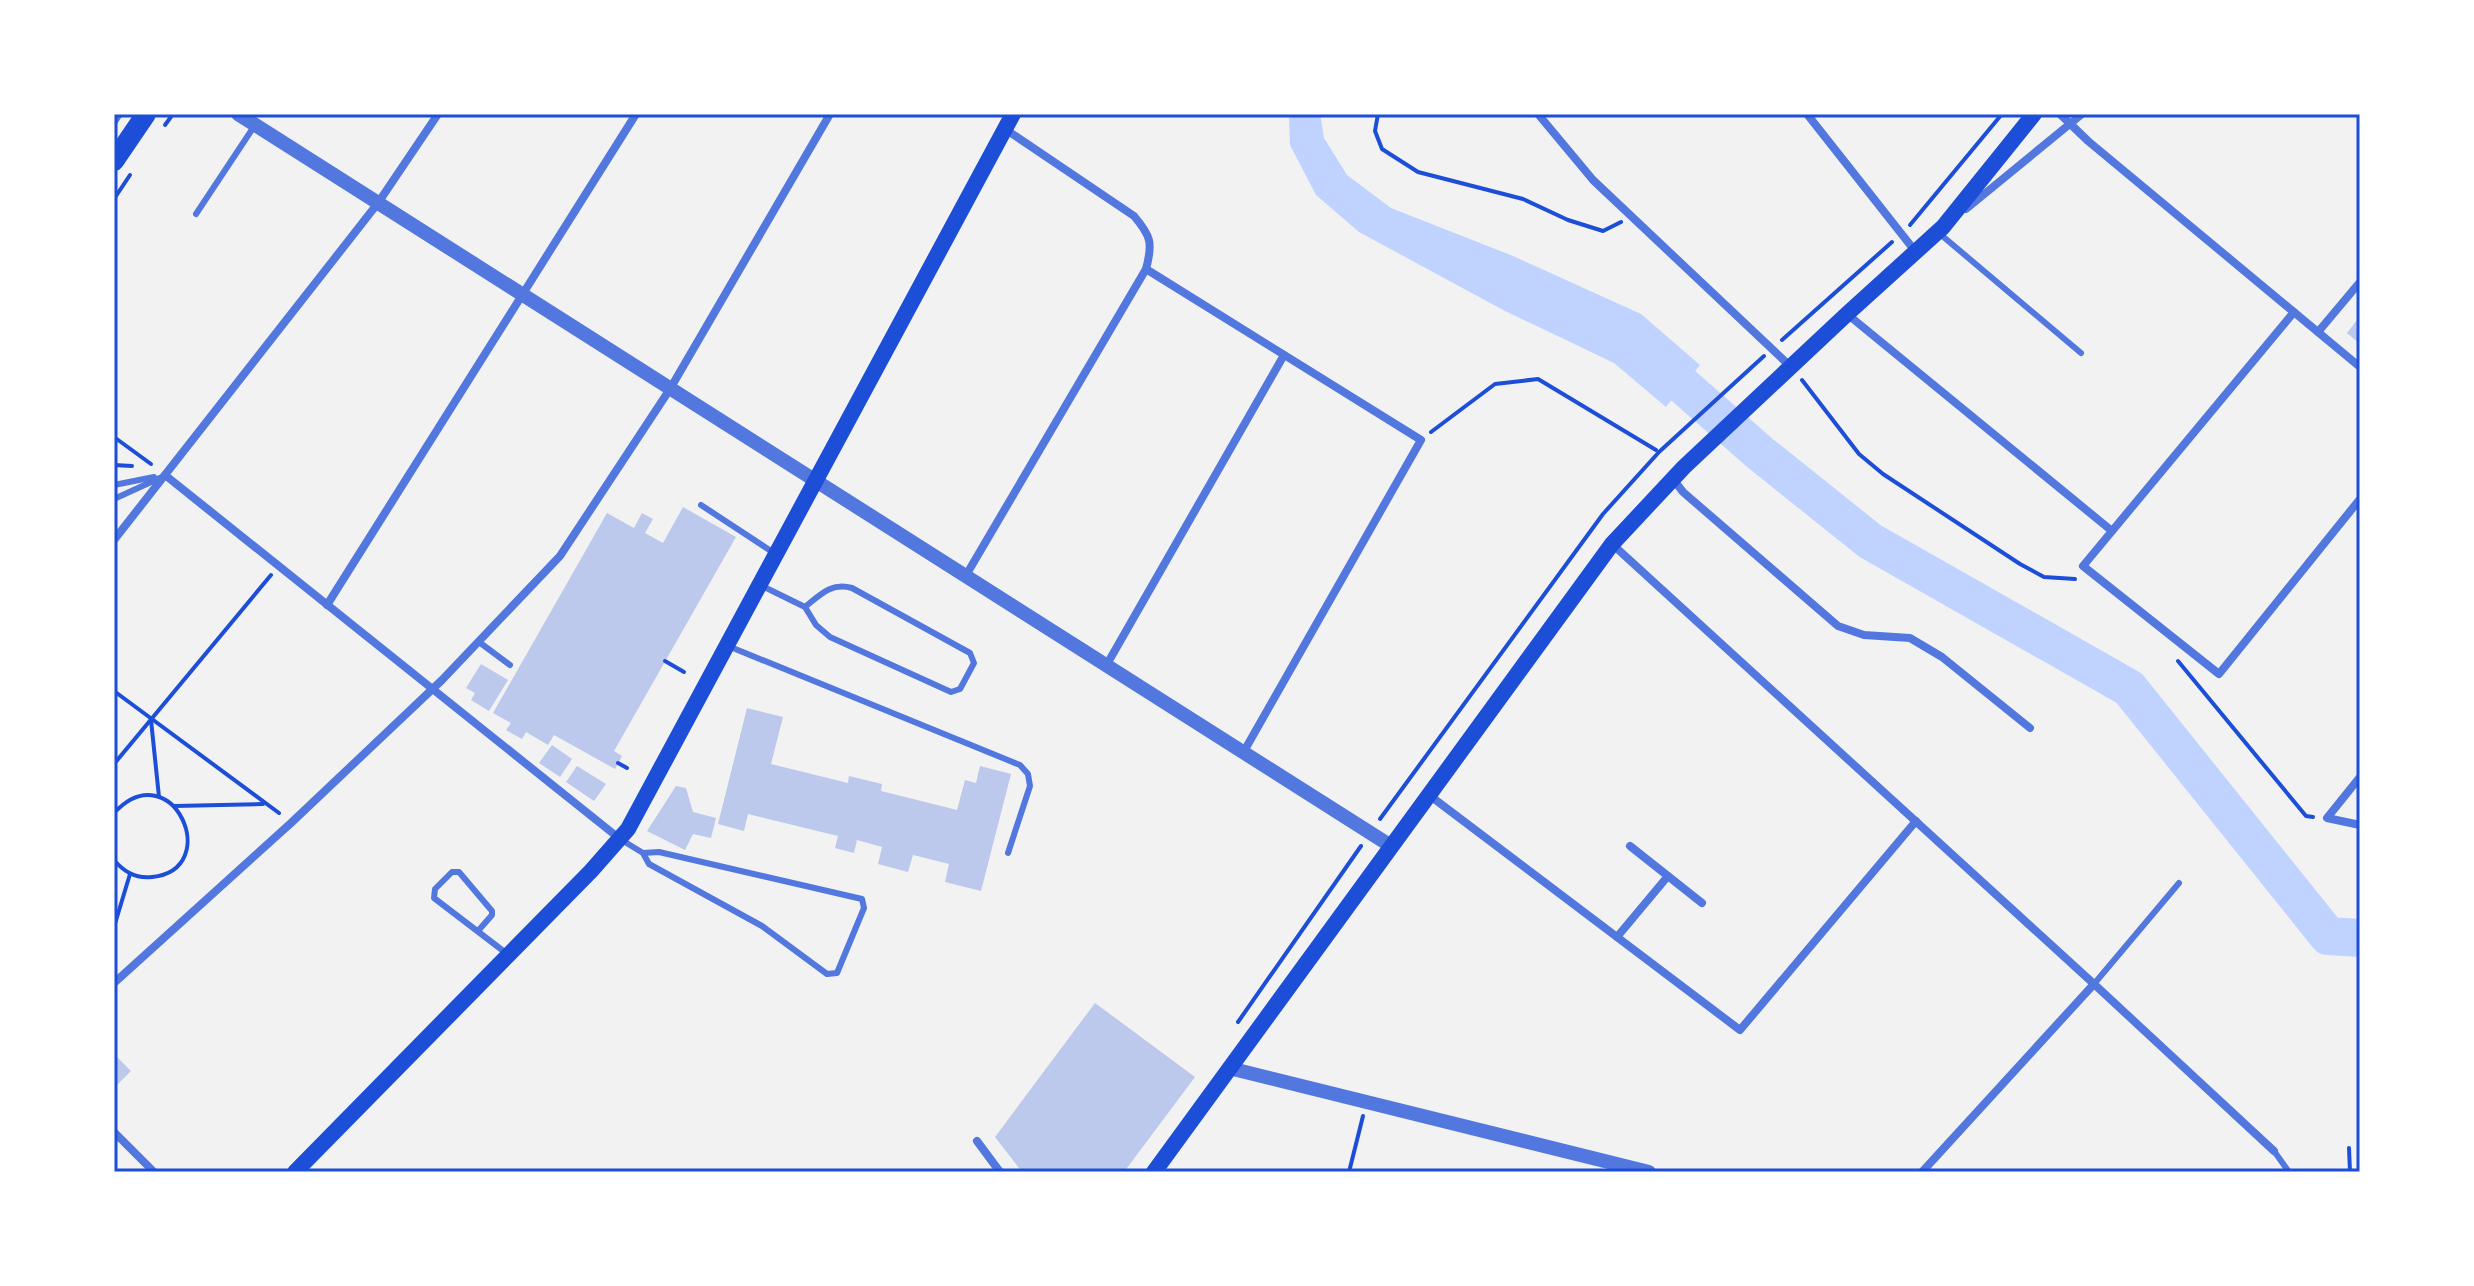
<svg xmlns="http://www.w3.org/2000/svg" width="2474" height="1286" viewBox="0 0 2474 1286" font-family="'Noto Sans',sans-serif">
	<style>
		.water { fill: #bfd3fe }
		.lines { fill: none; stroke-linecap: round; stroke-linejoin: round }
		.river { stroke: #bfd3fe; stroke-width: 38 }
		.building { fill: #bdc9ec }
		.path { stroke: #1d4ed8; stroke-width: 4 }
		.service { stroke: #5277de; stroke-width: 6 }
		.minor { stroke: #5277de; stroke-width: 8 }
		.tertiary { stroke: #5277de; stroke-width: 14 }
		.secondary { stroke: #1d4ed8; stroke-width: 16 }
		.primary { stroke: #1d4ed8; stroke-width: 20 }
		.neatline { fill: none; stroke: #1d4ed8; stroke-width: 3 }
	</style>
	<rect width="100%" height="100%" fill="#f2f2f2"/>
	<path class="water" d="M1289,114h31l4,24 23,37 44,33 122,48 128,58 59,51 -34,42 -52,-44 -109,-52 -146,-79 -43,-37 -26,-50z"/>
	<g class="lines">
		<path class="river" d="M1644,355l19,13 97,85 110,88 259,147 199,248 32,2"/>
	</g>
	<g class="building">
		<path d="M2360,316v28l-13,-11z"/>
		<path d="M683,507l53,30 -122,214 8,5 -7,13 -61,-34 -6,10 -22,-13 -4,7 -16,-9 5,-7 -18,-10 114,-200 27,15 8,-15 11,6 -8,14 18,10z"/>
		<path d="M481,664l27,16 -19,31 -18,-11 4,-7 -9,-5z"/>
		<path d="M747,708l36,9 -12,47 77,19 1,-7 33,8 -1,7 76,19 8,-30 11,3 4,-17 31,8 -30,117 -36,-9 4,-18 -36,-9 -5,17 -30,-8 4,-17 -25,-7 -3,13 -19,-5 3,-12 -90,-22 -4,17 -26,-7z"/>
		<path d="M552,745l20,14 -12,18 -21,-14z"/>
		<path d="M577,766l29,18 -12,17 -28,-19z"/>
		<path d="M676,786l10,2 7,24 23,6 -5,20 -18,-4 -8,16 -38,-19z"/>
		<path d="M1095,1003l100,74 -71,95h-102l-27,-35z"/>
		<path d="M114,1054l17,17 -17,17z"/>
	</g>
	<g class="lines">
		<g class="path">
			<path d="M1378,114l-3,17 7,18 36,23 105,27 45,21 35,11 18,-9"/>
			<path d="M165,125l8,-11"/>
			<path d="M114,199l16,-24"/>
			<path d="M1910,225l92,-111"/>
			<path d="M1782,340l110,-98"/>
			<path d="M1802,380l57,74 24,20 137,90 24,13 31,2"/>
			<path d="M1431,432l64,-48 43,-5 118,71"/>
			<path d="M114,437l37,27"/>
			<path d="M114,465l18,1"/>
			<path d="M665,661l19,11"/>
			<path d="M2178,661l128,155 7,1"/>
			<path d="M114,691l165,122"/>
			<path d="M151,720l8,77"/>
			<path d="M618,763l9,5"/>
			<path d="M114,764l157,-189"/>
			<path d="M174,806l89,-2"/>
			<path d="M114,813c58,-62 111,56 38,64 -16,2 -28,-5 -38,-17"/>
			<path d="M1380,819l223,-305 56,-62 105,-96"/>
			<path d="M114,927l16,-53"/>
			<path d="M1238,1022l123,-176"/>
			<path d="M2349,1148l1,24"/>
			<path d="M1349,1172l14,-56"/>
		</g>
		<g class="service">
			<path d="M114,123l6,-9"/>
			<path d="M196,214l59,-89"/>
			<path d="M1940,234l141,119"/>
			<path d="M114,485l40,-8"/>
			<path d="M114,499l48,-22"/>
			<path d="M701,505l73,48"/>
			<path d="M762,586l43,21 11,18 14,12 121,55 9,-3 14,-26 -4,-10 -118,-65c-21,-6 -32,7 -47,19"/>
			<path d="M479,642l31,23"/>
			<path d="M728,646l292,119 8,9 2,12 -22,67"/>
			<path d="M620,839l23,14 6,11 113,62 65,48 10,-1 27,-65 -2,-9 -203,-47 -16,1"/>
			<path d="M478,931l14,-16v-4l-33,-39h-7l-17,17 -1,9 72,55"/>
			<path d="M2094,984l85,-101"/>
			<path d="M2274,1151l15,21"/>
		</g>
		<g class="minor">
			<path d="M1538,114l55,66 198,187"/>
			<path d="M1807,114l108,137"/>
			<path d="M2060,114l28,27 272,226"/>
			<path d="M1966,209l116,-95"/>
			<path d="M1146,269l275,171 -178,313"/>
			<path d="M2294,312l-211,254 136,108 141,-175"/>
			<path d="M1847,314l265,217"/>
			<path d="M2318,332l42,-50"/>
			<path d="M165,475l455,364"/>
			<path d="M1673,479l10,13 155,134 26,9 46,3 32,19 88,71"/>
			<path d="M114,540l264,-337 60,-89"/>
			<path d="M1612,544l482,440 180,167"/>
			<path d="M965,577l181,-308c7,-26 5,-33 -12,-53l-129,-87"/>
			<path d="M327,605l309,-491"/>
			<path d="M1106,666l178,-311"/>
			<path d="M2360,777l-33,41 33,7"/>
			<path d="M1429,795l311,235 176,-209"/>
			<path d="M1630,846l72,57"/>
			<path d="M1617,937l51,-61"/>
			<path d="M114,983l177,-160 151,-143 118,-124 110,-167 160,-275"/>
			<path d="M114,1132l40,40"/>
			<path d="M977,1141l23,31"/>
			<path d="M1922,1172l172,-188"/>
		</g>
		<g class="tertiary">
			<path d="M238,114l1153,732"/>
			<path d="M1229,1068l420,104"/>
		</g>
		<g class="secondary">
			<path d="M295,1172l296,-301 37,-42 385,-715"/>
			<path d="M1154,1172l458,-628 72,-77 163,-153 96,-87 91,-113"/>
		</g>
		<path class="primary" d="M114,161l32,-47"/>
	</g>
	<rect width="2474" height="1286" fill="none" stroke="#ffffff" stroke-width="232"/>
	<rect x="116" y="116" width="2242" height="1054" class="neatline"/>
</svg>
